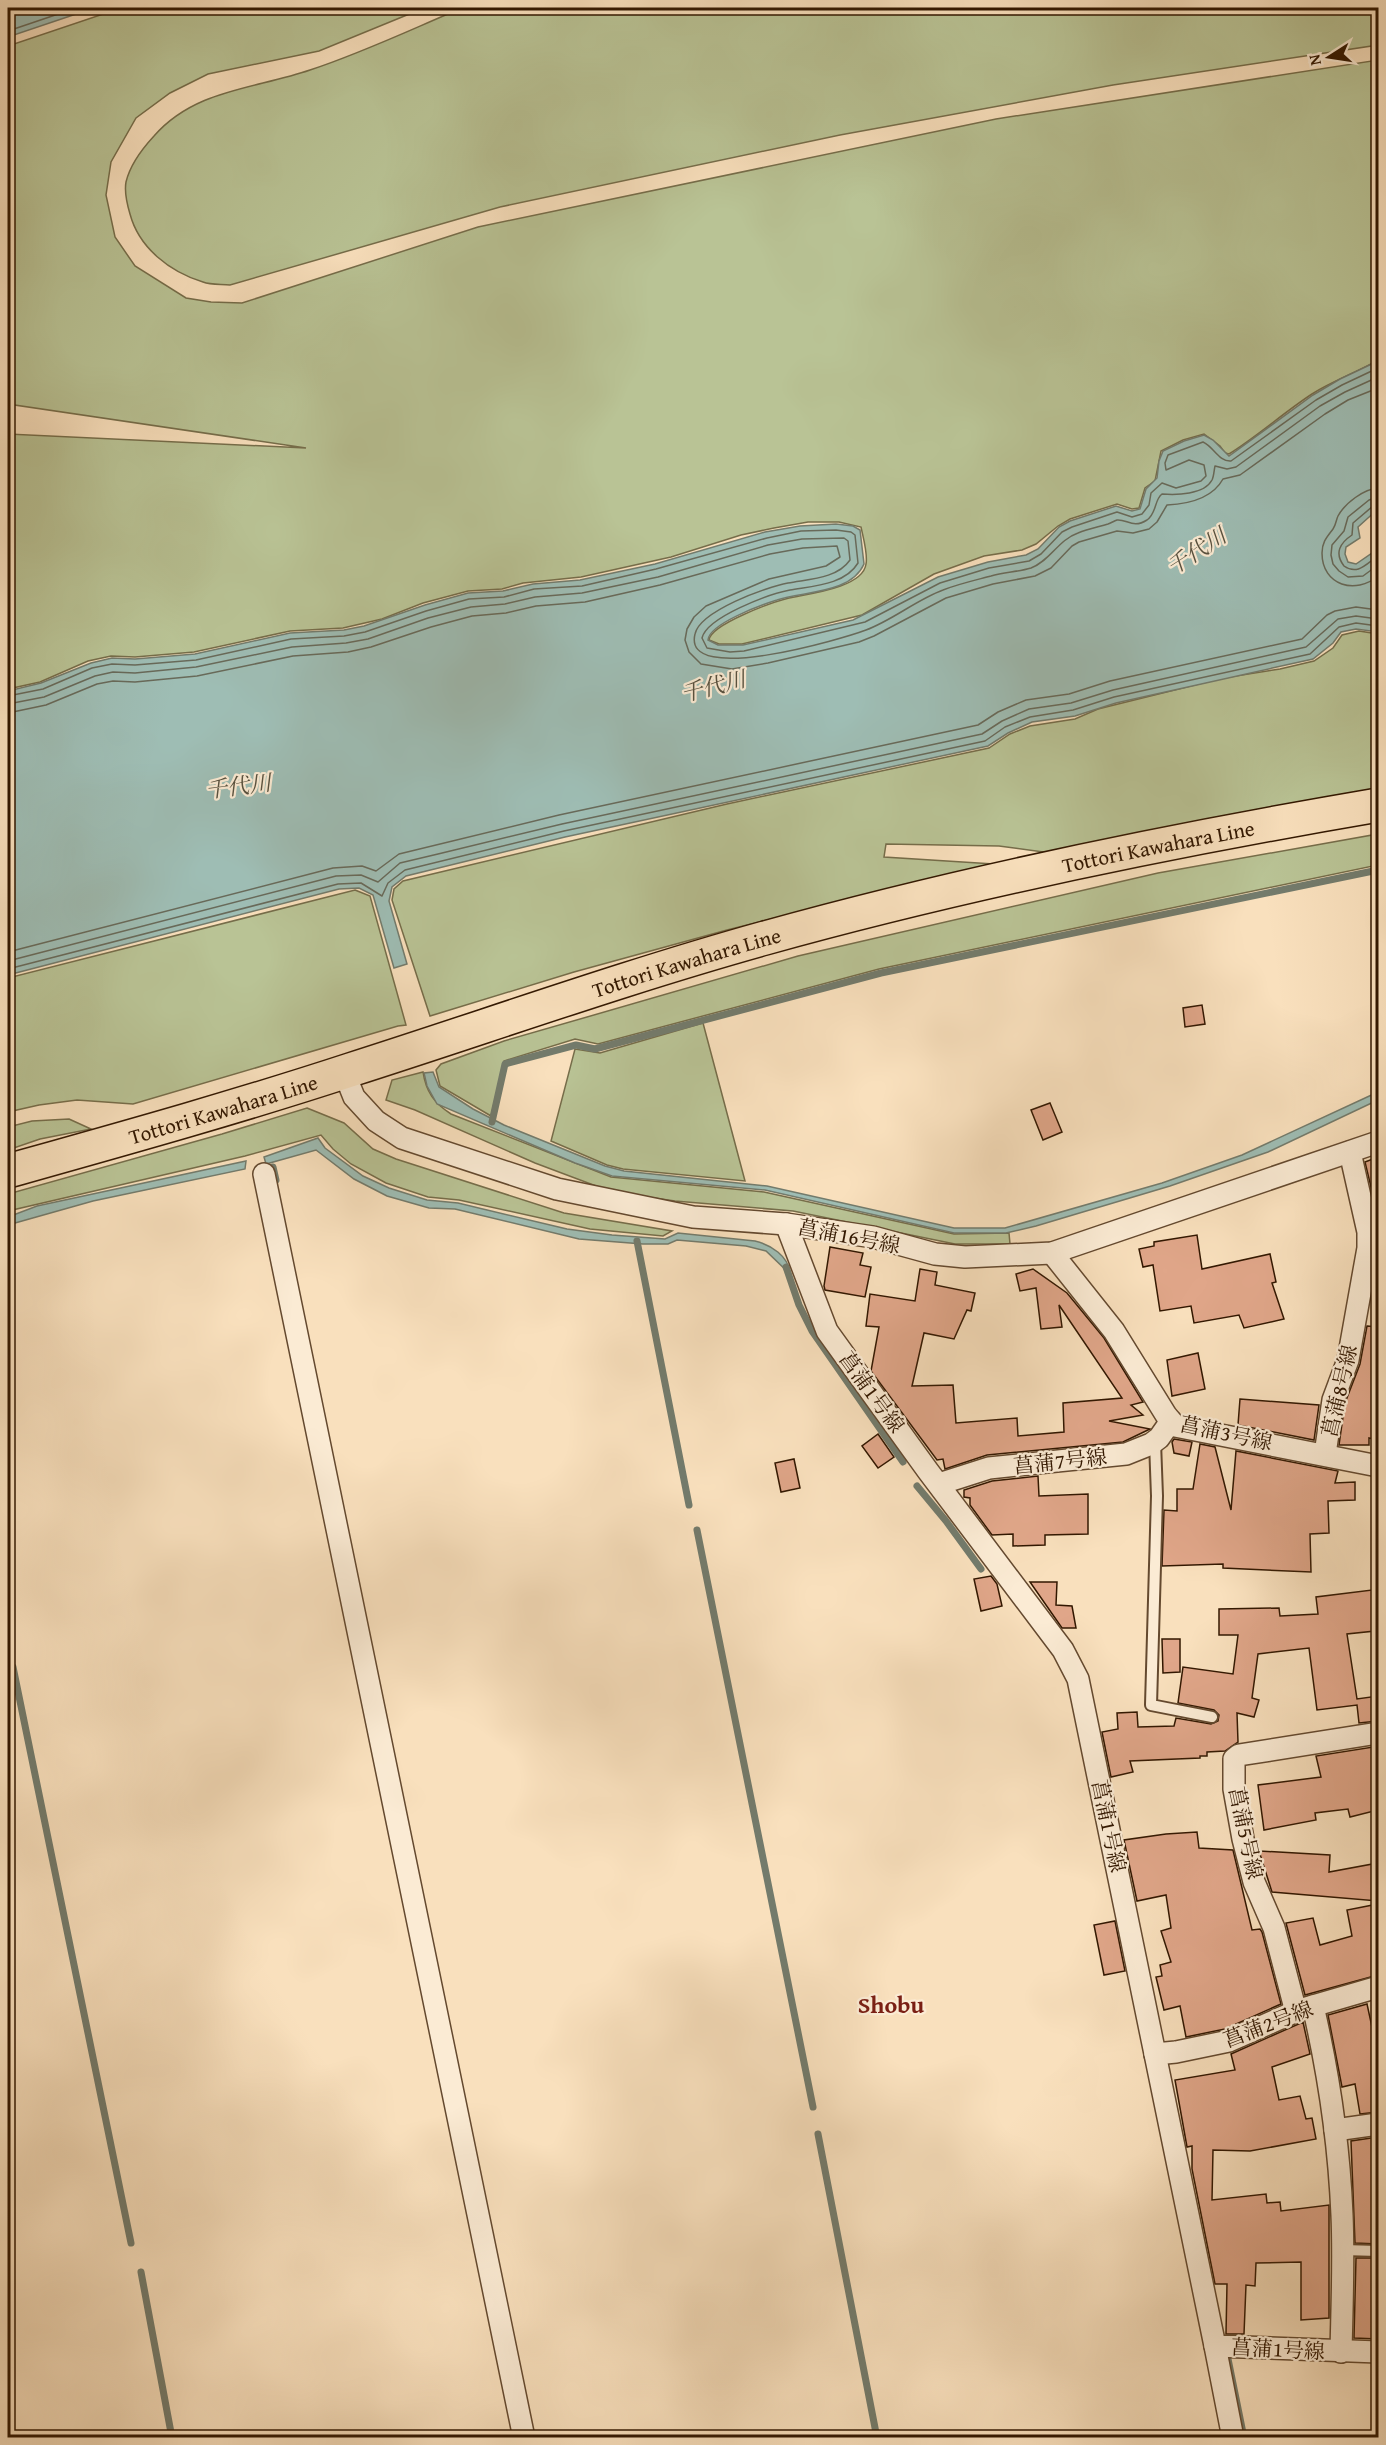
<svg xmlns="http://www.w3.org/2000/svg" width="1386" height="2445" viewBox="0 0 1386 2445" font-family="'Gentium Book Plus','Noto Serif JP',serif">
	<style>
		.green { fill: #b9c395; stroke: #766d4a; stroke-width: 1.5 }
		.water { fill: #9ebdb4; stroke: #737b6c; stroke-width: 1.5 }
		.lines { fill: none; stroke-linecap: round; stroke-linejoin: round }
		.shore { stroke: #686a5a; stroke-width: 1.5 }
		.stream { stroke: #737b6c; stroke-width: 7 }
		.building { fill: #e0a689; stroke: #321700; stroke-width: 1.5 }
		.lane-casing { stroke: #64492f; stroke-width: 14 }
		.street-casing { stroke: #64492f; stroke-width: 24 }
		.primary-casing { stroke: #321700; stroke-width: 36 }
		.lane { stroke: #fbebd4; stroke-width: 10 }
		.street { stroke: #fbebd4; stroke-width: 21 }
		.primary { stroke: #f9e0bd; stroke-width: 33 }
		.labels { text-anchor: middle; dominant-baseline: central; stroke-width: 4.5; stroke-linejoin: round; paint-order: stroke }
		.street-label { font-size: 21px; fill: #321700; stroke: #fbebd4 }
		.water-label { font-size: 22px; font-style: italic; fill: #58513f; stroke: #fbebd4 }
		.quarter-label { font-size: 24px; font-weight: bold; fill: #7a1f14; stroke: #fbebd4 }
	</style>
	<rect width="100%" height="100%" fill="#f9e0bd"/>
	<filter id="stains"><feTurbulence type="fractalNoise" baseFrequency=".00333" numOctaves="4"/><feColorMatrix values="0 0 0 0 .2 0 0 0 0 .09 0 0 0 0 .02 0 0 0 .5 -.17"/></filter>
	<radialGradient id="worn" r=".72"><stop offset=".6" stop-color="#630" stop-opacity="0"/><stop offset="1" stop-color="#630" stop-opacity=".3"/></radialGradient>
	<g class="green">
		<path d="M121,8h303l-105,43 -111,23 -38,19 -34,25 -25,44 -5,33 9,42 20,29 51,32 25,4 31,1 236,-76 518,-108 382,-59v300c-21,13 -44,20 -66,34 -29,19 -54,42 -83,60l-4,-1 -5,-7 -16,-12 -21,6 -22,11 -6,30 -10,7 -6,20 -7,1 -15,-5 -47,15 -12,7 -22,18 -14,6 -38,6 -50,18 -72,41 -120,29h-23l-10,-4c2,-16 64,-38 80,-42 18,-4 74,-10 77,-34 2,-10 -3,-27 -5,-37l-22,-5h-31l-34,6 -33,7 -70,22 -90,20 -58,6 -21,6 -34,2 -45,12 -41,16 -39,9 -53,3 -96,21 -59,5 -24,-1 -23,5 -48,21 -32,7v-255l298,14 -298,-44v-358z"/>
		<path d="M462,8h916v37l-265,40 -273,50 -340,72 -270,78c-9,-1 -19,0 -27,-3 -33,-10 -64,-34 -73,-68 -3,-10 -6,-21 -4,-32 4,-17 16,-33 28,-46 41,-47 101,-47 156,-66 52,-17 102,-41 152,-62z"/>
		<path d="M1359,631l19,3v156l-73,11 -247,53 -59,-8 -113,-2 -2,13 110,7 -267,66 -153,42 -144,44 -38,-116 2,-11 9,-8 324,-77 262,-56 21,-14 20,-8 45,-7 23,-10 125,-31 57,-9 34,-8 19,-13 9,-13z"/>
		<path d="M1378,834v31l-499,104 -281,75 -23,-5 -71,22 -13,55 -51,-30 -4,-16 5,-6 63,-23 294,-85 360,-83z"/>
		<path d="M355,890l15,6 36,129 -8,1 -265,78 -56,-4 -38,5 -31,7v-134z"/>
		<path d="M703,1023l42,158 -122,-12 -16,-4 -56,-24 24,-92 25,4z"/>
		<path d="M423,1072c3,20 11,31 28,42l160,63 153,15 190,42 55,-1 1,11h-55l-162,-33 -118,-10 -63,-9 -77,-29 -120,-53 -29,-10 6,-20z"/>
		<path d="M307,1108l37,15 29,26 23,10 168,54 108,18 -9,5 -73,-7 -131,-29 -31,-3 -42,-14 -35,-19 -18,-15 -12,-14 -76,21 -237,55v-17l214,-60z"/>
		<path d="M69,1119l22,10 -51,10 -32,11v-23l24,-6z"/>
	</g>
	<g class="water">
		<path d="M8,8h86l-86,29z"/>
		<path d="M1378,361v148l-20,18 2,11 -14,9 -1,7 3,8 8,2 22,-15v83l-22,-3 -15,3 -8,11 -20,16 -197,44 -41,13 -43,6 -24,11 -20,13 -423,91 -159,39 -14,11 -3,14 18,63 -13,4 -21,-73 -14,-7 -20,1 -331,86v-284l33,-8 50,-20 21,-5 23,1 60,-5 95,-21 54,-3 20,-4 61,-21 43,-12 35,-2 30,-7 47,-4 75,-16 110,-32 35,-6 36,-2 17,2 7,4 4,34c-13,30 -61,27 -87,36 -16,5 -68,24 -69,40l10,5h25l110,-25 85,-43 50,-15 38,-7 12,-6 21,-22 11,-6 46,-15 16,5 8,-2 6,-20 11,-11 2,-17 4,-10 21,-10 20,-6 9,5 16,16 84,-61 27,-16z"/>
		<path d="M433,1072l6,15 34,22 31,16 101,41 19,5 143,15 187,42h51l157,-45 80,-28 136,-63v8l-110,52 -98,34 -134,40 -30,7h-52l-189,-43 -153,-14 -37,-13 -138,-59 -10,-18 -3,-13z"/>
		<path d="M318,1138l7,10 38,28 26,12 38,12 31,3 109,26 45,6 53,4 13,-6 77,8c16,4 34,15 35,33l-24,-23 -20,-5 -69,-6 -9,4h-25l-64,-5 -124,-30 -26,-1 -42,-12 -33,-17 -38,-29 -50,14 -2,-7z"/>
		<path d="M246,1161l-1,8 -152,32 -85,24v-8l29,-11z"/>
	</g>
	<g class="lines">
		<g class="shore">
			<path d="M8,31l68,-23"/>
			<path d="M1378,488c-14,1 -33,15 -40,28 -2,4 -2,9 -5,13 -6,8 -11,13 -11,24 0,33 34,42 56,23"/>
			<path d="M1378,497l-9,3 -21,17 -4,14 -12,14 -1,10 2,9 6,7 9,6 15,-1 15,-11"/>
			<path d="M1378,505l-5,1 -20,17 -1,12c-12,8 -18,18 -8,31 14,10 23,-3 34,-10"/>
			<path d="M8,696l35,-7 49,-21 20,-4 23,1 61,-5 95,-21 53,-3 21,-4 61,-21 43,-12 35,-2 30,-8 48,-3 74,-17 111,-31 34,-7 35,-1 15,2 4,3 3,28c-13,22 -46,23 -68,27 -21,4 -83,27 -88,48l5,10 23,4 14,-1 121,-29 75,-39 49,-15 40,-7 12,-7 21,-22 10,-5 45,-15 15,5 10,-3 7,-9 2,-12 11,-10 14,5 25,-7 5,-5 -2,-11 -15,-5 -23,10 -1,-7 3,-8 35,-13c11,5 16,20 28,19l85,-61 26,-15 36,-17"/>
			<path d="M8,704l36,-7 51,-21 18,-4 22,1 61,-6 96,-20 54,-4 22,-4 60,-21 43,-11 34,-3 30,-7 47,-4 76,-16 110,-32 34,-6 42,-1 4,3 2,19c-13,19 -42,19 -62,23 -22,4 -88,28 -93,51 -13,53 150,4 171,-4 27,-10 50,-30 77,-40 15,-6 33,-10 48,-14 13,-4 27,-4 40,-8 20,-8 27,-28 47,-35 10,-4 20,-6 30,-9 3,-1 6,-3 9,-4 10,-1 16,9 30,0 10,-7 7,-20 15,-26 14,1 42,1 50,-14 2,-4 2,-10 3,-14l12,3 9,-2 84,-61 25,-14 33,-15"/>
			<path d="M8,713l38,-8 51,-21 16,-3 22,1 62,-6 96,-20 55,-4 23,-5 60,-20 41,-11 34,-3 30,-7 49,-4 75,-17 110,-31 33,-6 34,-2 3,11 -14,9 -57,13 -63,27 -12,11 -7,12 -2,11 4,12 12,12 31,5 36,-6 91,-21 15,-6 72,-38 47,-14 42,-8 16,-8 21,-22 7,-4 38,-11 16,2 16,-4 8,-7 10,-17c21,-1 45,-6 56,-26l17,-4 85,-61 23,-14 30,-12"/>
			<path d="M8,952l325,-84 29,-2 14,5 23,-17 160,-39 419,-90 20,-13 28,-12 43,-6 41,-13 192,-42 25,-24 8,-4 21,-4 22,3"/>
			<path d="M8,961l328,-85 25,-1 17,7 22,-19 38,-9 124,-30 420,-90 20,-13 27,-12 42,-6 42,-13 193,-43 32,-28 18,-3 22,3"/>
			<path d="M8,969l330,-85 23,-1 21,13 6,-13 17,-13 159,-39 421,-90 20,-14 25,-10 43,-7 41,-13 196,-43 29,-27 17,-4 22,3"/>
		</g>
		<g class="stream">
			<path d="M492,1122l13,-58 71,-19 19,4 286,-76 497,-103"/>
			<path d="M273,1167l3,13"/>
			<path d="M637,1241l52,264"/>
			<path d="M786,1267l13,38 13,26 91,131"/>
			<path d="M917,1486l29,35 35,48"/>
			<path d="M697,1530l116,577"/>
			<path d="M13,1667l118,576"/>
			<path d="M818,2134l59,304"/>
			<path d="M141,2272l31,166"/>
			<path d="M1227,2354l17,84"/>
		</g>
	</g>
	<g class="building">
		<path d="M1202,1005l3,19 -20,3 -2,-19z"/>
		<path d="M1050,1103l12,29 -19,8 -12,-30z"/>
		<path d="M1378,1157v55h-1l-12,-50z"/>
		<path d="M1197,1235l5,34 68,-15 6,28 -4,1 12,36 -40,9 -5,-13 -45,8 -3,-17 -31,5 -7,-46 -10,2 -4,-18 15,-3v-4z"/>
		<path d="M830,1247l33,6 -3,12 11,2 -6,30 -40,-7 -1,-4z"/>
		<path d="M920,1269l17,3 -2,13 40,8 -4,18 -4,-1 -13,29 -30,-6 -12,53 41,-1 3,38 61,-5 1,18 46,-4 -1,-29 59,-5 -63,-93 3,22 -21,2 -5,-41 -16,3 -4,-17 17,-5 34,24 37,45 39,64 -12,3 12,10 -34,6 41,8 -27,13 -136,13 -42,14 -2,-10 -6,1 -66,-89 8,-44 -13,-1 4,-32 45,7z"/>
		<path d="M1367,1326l11,1v113l-9,-2v7h-30l6,-42 15,-39z"/>
		<path d="M1198,1353l7,36 -33,7 -5,-36z"/>
		<path d="M1240,1399l79,6 -5,35 -76,-15z"/>
		<path d="M878,1434l16,23 -16,11 -16,-22z"/>
		<path d="M1174,1439l18,3 -3,14 -15,-3 -2,-11z"/>
		<path d="M1200,1444l15,3 16,63 5,-59 102,20 -3,12 20,-1v18l-27,1 1,32 -19,1 1,38 -88,-4v-4l-61,2 2,-56 13,1v-22h16z"/>
		<path d="M794,1459l6,29 -19,4 -6,-29z"/>
		<path d="M1038,1476l1,20 49,-2v40l-43,1v10l-32,1v-12l-21,1 -22,-30v-7l-6,-1v-7l28,-9z"/>
		<path d="M991,1576l6,8 5,22 -21,5 -7,-32z"/>
		<path d="M1030,1582h27l-1,23 16,1 4,22h-14z"/>
		<path d="M1372,1590l3,41 -28,3 10,65 21,-3v25l-19,2 -2,-18 -40,5 -8,-62 -51,6 -6,44 7,2 -5,17 -17,-4 1,29 -13,9 -18,1v4h-7v2l-70,3 3,11 -22,5 -9,-45 16,-3 -1,-16 20,-1 1,15 36,-1 2,-8 35,6 7,-3 1,-6 -5,-5 -36,-7 5,-36 50,7 5,-39h-19v-26l60,-1 1,8 38,-2 -2,-17z"/>
		<path d="M1162,1639h18v33l-17,1z"/>
		<path d="M1373,1747l5,33v30l-28,7 -2,-8 -33,4 1,7 -52,10 -6,-45 63,-8 -5,-21z"/>
		<path d="M1197,1832l2,16 34,2 19,80 8,-1 2,3 19,72 -56,25 -39,8 -6,-31 -16,4 -8,-33 6,-1 -2,-11 11,-3 -10,-31 10,-3 -5,-33 -29,6 -13,-61 42,-6z"/>
		<path d="M1259,1851l71,4 -1,17 49,-9v38l-106,-9z"/>
		<path d="M1378,1904v71l-73,20 -19,-72 27,-5 7,27 32,-9 -5,-26z"/>
		<path d="M1115,1921l10,50 -21,4 -10,-50z"/>
		<path d="M1367,2004l8,37 3,-1v72l-18,2 -5,-30 -13,3 -14,-72z"/>
		<path d="M1303,2022l7,32 -38,13 7,33 21,-4 6,23 6,-1 4,21 -66,12 -37,-1 -1,50 54,-6 1,9 13,-1 1,9 48,-6v113l-28,2v-58l-45,1 -1,23 -9,-1 -2,49h-18l1,-50h-12l-23,-115v-23l-5,1 -12,-67 60,-10 -4,-16z"/>
		<path d="M1378,2137v107l-23,-1 -4,-102z"/>
		<path d="M1356,2258h22v81l-24,-1z"/>
	</g>
	<g class="lines">
		<defs>
			<g id="lane">
				<path d="M1155,1442l2,54 -6,209 61,12"/>
				<path d="M1343,2250l35,1"/>
			</g>
			<g id="street">
				<path d="M344,1072l10,25 22,24 26,17 155,51 136,28 93,7 87,13 62,17 30,3 87,-4 326,-111"/>
				<path d="M264,1174l260,1264"/>
				<path d="M786,1224l41,107 101,140 135,179 15,29 137,667 163,6"/>
				<path d="M1052,1253l62,78 52,84 9,11 203,40"/>
				<path d="M1325,1454l8,-54 15,-40 20,-112v-16l-18,-80"/>
				<path d="M939,1484l50,-16 137,-14 25,-10 8,-6 12,-17"/>
				<path d="M1313,2006c16,69 26,138 29,209 2,45 0,91 -1,137"/>
				<path d="M1296,2012l-22,-84 -20,-46 -11,-43 -9,-50v-30l5,-4 139,-22"/>
				<path d="M1155,2054l21,-2 53,-11 70,-31 79,-23"/>
				<path d="M1335,2130l43,-6"/>
				<path d="M1215,2346l18,92"/>
			</g>
			<g id="primary">
				<path id="s1" d="M8,1171c114,-32 229,-64 342,-101 138,-44 275,-93 415,-132 201,-56 408,-98 613,-133"/>
			</g>
		</defs>
		<use href="#lane" class="lane-casing"/>
		<use href="#street" class="street-casing"/>
		<use href="#primary" class="primary-casing"/>
		<use href="#lane" class="lane"/>
		<use href="#street" class="street"/>
		<use href="#primary" class="primary"/>
	</g>
	<g class="labels">
		<g class="street-label">
			<text stroke="none"><textPath href="#s1" startOffset="1196">Tottori Kawahara Line</textPath></text>
			<text stroke="none"><textPath href="#s1" startOffset="710">Tottori Kawahara Line</textPath></text>
			<text stroke="none"><textPath href="#s1" startOffset="224">Tottori Kawahara Line</textPath></text>
			<text transform="translate(849 1236) rotate(11)">菖蒲16号線</text>
			<text transform="translate(1339 1391) rotate(-77)">菖蒲8号線</text>
			<text transform="translate(872 1392) rotate(54)">菖蒲1号線</text>
			<text transform="translate(1226 1433) rotate(12)">菖蒲3号線</text>
			<text transform="translate(1060 1461) rotate(-6)">菖蒲7号線</text>
			<text transform="translate(1109 1826) rotate(78)">菖蒲1号線</text>
			<text transform="translate(1246 1833) rotate(78)">菖蒲5号線</text>
			<text transform="translate(1268 2024) rotate(-21)">菖蒲2号線</text>
			<text transform="translate(1278 2349) rotate(3)">菖蒲1号線</text>
		</g>
		<g class="water-label">
			<text transform="translate(1196 551) rotate(-33)">千代川</text>
			<text transform="translate(713 686) rotate(-14)">千代川</text>
			<text transform="translate(238 786) rotate(-7)">千代川</text>
		</g>
		<g class="quarter-label">
			<text x="891" y="2004">Shobu</text>
		</g>
	</g>
	<rect width="1386" height="2445" fill="none" stroke="#f9e0bd" stroke-width="30"/>
	<rect x="9" y="9" width="1368" height="2427" fill="none" stroke="#321700" stroke-width="3"/>
	<rect x="15" y="15" width="1356" height="2415" fill="none" stroke="#321700" stroke-width="1.5"/>
	<g transform="translate(1329 57) rotate(258)" stroke="#fbebd4" stroke-width="4.5" paint-order="stroke">
	<path d="M0-4.5L10 22L0 15L-10 22Z" fill="#321700"/>
	<text y="-9" font-size="16" font-weight="bold" text-anchor="middle" fill="#321700">N</text>
	</g>
	<rect width="100%" height="100%" filter="url(#stains)"/>
	<rect width="100%" height="100%" fill="url(#worn)"/>
</svg>
